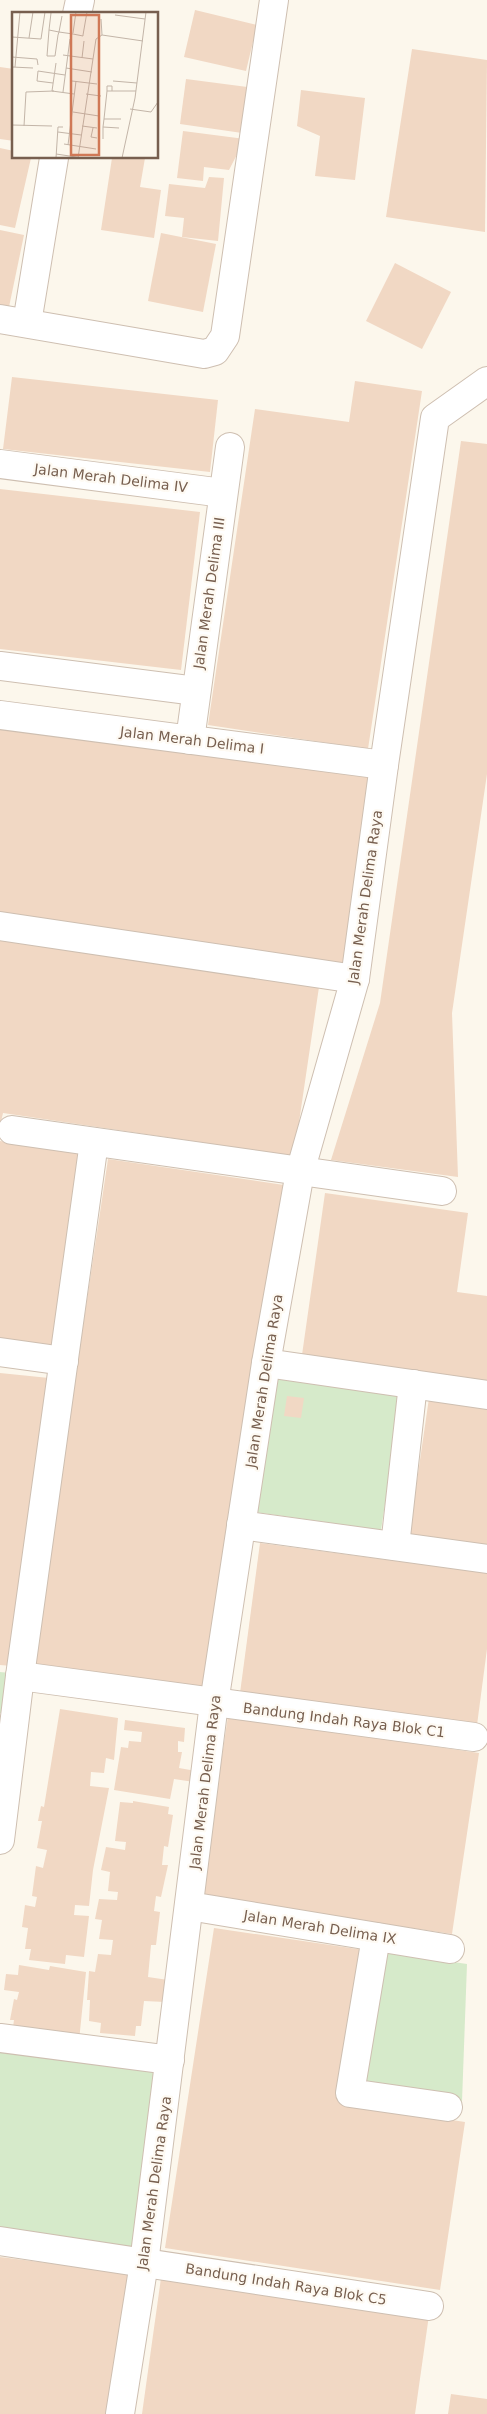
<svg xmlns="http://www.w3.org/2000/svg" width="487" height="2414" viewBox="0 0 487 2414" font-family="'DejaVu Sans',sans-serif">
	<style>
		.green { fill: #d6eaca }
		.building { fill: #f1d8c4 }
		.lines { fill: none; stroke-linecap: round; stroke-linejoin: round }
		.minor-casing { stroke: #cebfb1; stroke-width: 30 }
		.minor { stroke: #fff; stroke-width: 28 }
		.labels { text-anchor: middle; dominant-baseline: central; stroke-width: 4.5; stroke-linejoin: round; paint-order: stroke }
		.street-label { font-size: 14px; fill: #775f4f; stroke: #fefaf3 }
		.inset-road { fill: none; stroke: #c3b5a8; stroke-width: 1 }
		.view { fill: #d07856; fill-opacity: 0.15; stroke: #d07856; stroke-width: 2.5 }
		.inset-edge { fill: none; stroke: #775f4f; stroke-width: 2.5 }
	</style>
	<rect width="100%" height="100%" fill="#fcf7ec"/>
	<g class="green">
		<path d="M276,1374l126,19 -21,137 -126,-18z"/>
		<path d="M0,1672l10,1 -6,40h-4z"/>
		<path d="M385,1952l82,12 -5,138 -97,-15z"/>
		<path d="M0,2048l159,22 -25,184 -134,-19z"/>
	</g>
	<g class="building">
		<path d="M195,10l62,15 -11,46 -62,-14z"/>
		<path d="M412,49l75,11 -2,172 -99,-15z"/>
		<path d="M0,67l14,2v72l-14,-2z"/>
		<path d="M186,79l69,9 -6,46 -69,-10z"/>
		<path d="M301,90l64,8 -10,82 -40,-4 5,-40 -23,-10z"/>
		<path d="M183,131l62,8 -16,31 -25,-3 -1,14 -26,-3z"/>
		<path d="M0,148l14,3v7h17l-16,70 -15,-3z"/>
		<path d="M112,158h33l-5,29 21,3 -7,48 -53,-8z"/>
		<path d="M209,177l15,1 -6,63 -36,-4 2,-19 -19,-2 4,-32 36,4z"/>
		<path d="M0,230l24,5 -15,72 -9,-2z"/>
		<path d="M161,233l55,11 -13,68 -55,-11z"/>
		<path d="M395,263l56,29 -29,57 -56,-28z"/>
		<path d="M12,377l206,23 -8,72 -207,-23z"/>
		<path d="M355,381l67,10 -54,358 -160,-24 47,-316 94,13z"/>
		<path d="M461,441l26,3v330l-35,239 6,164 -127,-17 49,-157z"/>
		<path d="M0,489l200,23 -19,158 -181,-21z"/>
		<path d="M0,725l370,49 -25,189 -345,-45z"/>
		<path d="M0,940l319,47 -25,169 -291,-43 -3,13z"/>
		<path d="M0,1141l81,12 -29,197 -52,-7z"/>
		<path d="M108,1159l176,26 -75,508 -177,-25z"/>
		<path d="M325,1193l143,20 -11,79 30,4v85l-185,-26z"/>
		<path d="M0,1373l49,5 -37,288 -12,-1z"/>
		<path d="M287,1396l17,2 -3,20 -17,-2z"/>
		<path d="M429,1398l58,8v141l-78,-11z"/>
		<path d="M260,1543l227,30v76l-10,76 -237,-32z"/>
		<path d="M60,1709l58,9 -4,42 -8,-2 -2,15 -13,-1 -1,14 19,2 -16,82 -4,36 -14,-1 -1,10 15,1 -5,41 -18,-2 -1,9 -36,-4 2,-11h-6l3,-21 -6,-1 3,-22 10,2 2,-10 -5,-1 4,-30 7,2 4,-18 -10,-2 5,-27h-4l3,-15 3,1z"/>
		<path d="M228,1716l251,37 -27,181 -251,-37z"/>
		<path d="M125,1720l60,8 -1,14 -6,-1v11h4l-3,16 17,3 -2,11 -20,-3 -4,20 -56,-9 7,-43 7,1 1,-7 12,1 1,-10 -18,-2z"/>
		<path d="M133,1801l36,6 -1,7 5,1 -5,32 -4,-1 -2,19h6l-7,32 -5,-1 -2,15 6,1 -4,33h-5l-3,32 20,3 -3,22 -21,-1 -3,25h-5l-1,10 -35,-3 1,-10 -12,-2 1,-21h-3l2,-29 6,1 3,-18 13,1 2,-15 -14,-1 3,-19 -7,-1 4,-20 18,1 1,-8 -10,-1 2,-19 -9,-2 5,-23 19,3 1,-8 -11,-1 5,-39 13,1z"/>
		<path d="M214,1928l150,22 -24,153 125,19 -25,168 -275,-42z"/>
		<path d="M19,1965l30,5 1,-4 36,6 -7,69 -67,-7 2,-14h-4l4,-21 3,1 2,-8 -15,-2 2,-16 12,1z"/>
		<path d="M0,2257l128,16 -18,141h-110z"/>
		<path d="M161,2278l268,37 -14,99h-273z"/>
		<path d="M451,2394l36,5v15h-39z"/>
	</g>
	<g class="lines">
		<defs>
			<g id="minor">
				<path d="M77,14l3,-14"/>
				<path d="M0,319l204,35 11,-3 10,-15 49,-336"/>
				<path d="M27,323l27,-165"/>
				<path d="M0,464l223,29"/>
				<path d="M0,666l196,25"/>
				<path d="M0,715l384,50"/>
				<path d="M190,740l40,-293"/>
				<path d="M0,926l355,53"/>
				<path d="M12,1130l430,61"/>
				<path d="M0,1352l64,9"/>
				<path d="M266,1363l221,32"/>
				<path d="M241,1525l246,34"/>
				<path d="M395,1546l18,-162"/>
				<path d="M20,1676l454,61"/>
				<path d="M0,1840l20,-164 74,-534"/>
				<path d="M189,1906l261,43"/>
				<path d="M376,1937l-26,156 98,14"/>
				<path d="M0,2038l170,22"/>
				<path d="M0,2241l429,65"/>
				<path d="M120,2414l24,-151 70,-560 52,-340 34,-191 55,-193 29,-214 51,-347 52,-37"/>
			</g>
		</defs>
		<use href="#minor" class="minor-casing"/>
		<use href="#minor" class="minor"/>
	</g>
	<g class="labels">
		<g class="street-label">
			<text transform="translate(111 478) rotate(7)">Jalan Merah Delima IV</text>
			<text transform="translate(209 593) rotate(-82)">Jalan Merah Delima III</text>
			<text transform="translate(192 740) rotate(7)">Jalan Merah Delima I</text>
			<text transform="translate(365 897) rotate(-82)">Jalan Merah Delima Raya</text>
			<text transform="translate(264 1381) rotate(-81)">Jalan Merah Delima Raya</text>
			<text transform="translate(344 1720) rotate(7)">Bandung Indah Raya Blok C1</text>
			<text transform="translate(205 1782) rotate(-83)">Jalan Merah Delima Raya</text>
			<text transform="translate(320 1927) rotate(9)">Jalan Merah Delima IX</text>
			<text transform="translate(154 2183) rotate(-82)">Jalan Merah Delima Raya</text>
			<text transform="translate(286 2284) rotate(9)">Bandung Indah Raya Blok C5</text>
		</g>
	</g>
	<g transform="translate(12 12)">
		<rect width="146" height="146" fill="#fcf7ec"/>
		<path class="inset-road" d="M103,3l30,4M50,4l-3,16 -1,3 -3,21h-8l2,-26 10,2 14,2 10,2v-1l4,-23M89,7l1,16M37,18l2,-17M61,21l3,-21M0,25l29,2 4,-27M17,26l4,-26M51,43l30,4M0,45l25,2 1,6M70,46l2,-17M44,51l-4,28 22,3M0,55l21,1M3,55l5,-55M54,56l26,4M60,69l25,3M101,69l24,2M41,71l-16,-2 1,-10 27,4M100,79h24M51,80l7,-53M74,82l15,2M118,97l21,3 7,-10M61,100l26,4M92,107h17M0,113l40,1M12,114l2,-34 28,-1M70,114l15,2M91,115l16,1M81,116l-2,9 6,1M46,120l23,3M91,127v-12l1,-8 3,-28v-5h5v5h-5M52,132l32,5M56,133l8,-64M44,142l27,4M44,146l2,-31h5M66,146l18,-119 6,-4 41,6M110,146l13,-60 11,-86"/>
		<path class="view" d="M59,3h28v140h-28z"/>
		<rect width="146" height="146" class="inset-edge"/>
	</g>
</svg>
